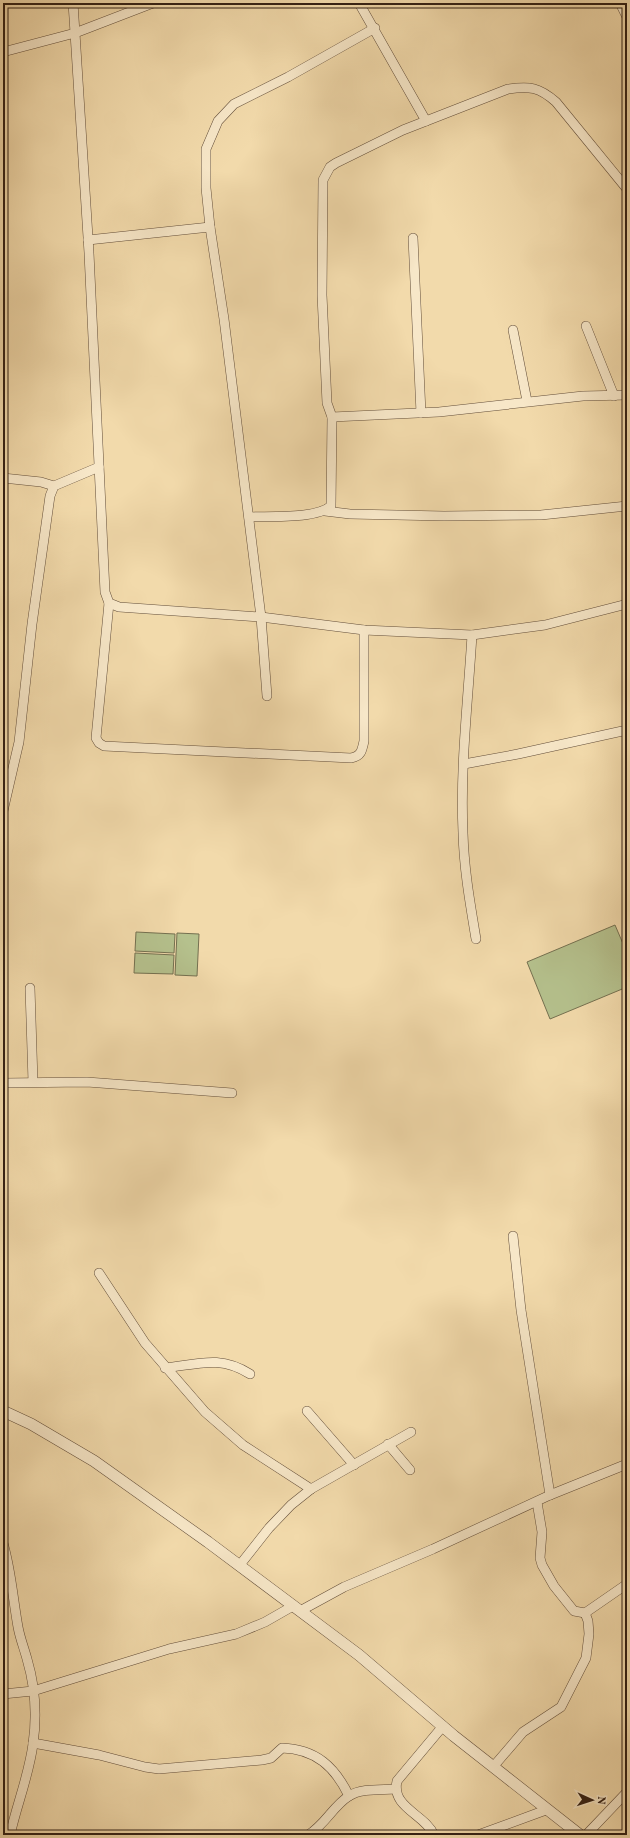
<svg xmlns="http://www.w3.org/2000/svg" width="630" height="1838" viewBox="0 0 630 1838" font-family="Vollkorn,serif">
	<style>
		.green { fill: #b5c18d; stroke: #747050 }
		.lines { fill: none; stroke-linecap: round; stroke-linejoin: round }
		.minor-casing { stroke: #634e3a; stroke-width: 10 }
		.tertiary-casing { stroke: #634e3a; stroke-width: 12 }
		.minor { stroke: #f7e7c8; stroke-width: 9 }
		.tertiary { stroke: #f7e7c8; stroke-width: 11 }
	</style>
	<rect width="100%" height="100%" fill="#f2daab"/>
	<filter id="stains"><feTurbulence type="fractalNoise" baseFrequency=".005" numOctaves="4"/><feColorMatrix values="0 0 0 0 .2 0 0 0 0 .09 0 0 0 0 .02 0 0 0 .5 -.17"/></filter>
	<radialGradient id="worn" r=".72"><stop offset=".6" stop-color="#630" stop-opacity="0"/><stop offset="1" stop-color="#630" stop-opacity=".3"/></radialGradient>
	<g class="green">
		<path d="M615,925l12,28v34l-77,32 -23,-57z"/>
		<path d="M136,932l39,2 -1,19 -39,-2z"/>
		<path d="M177,933l22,1 -2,42 -22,-1z"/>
		<path d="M135,953l39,2 -1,19 -39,-1z"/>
	</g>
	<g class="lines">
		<defs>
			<g id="minor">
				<path d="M153,3l-78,30 14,220 16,339 4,11 10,4 142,10 6,79"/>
				<path d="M359,3l67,118"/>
				<path d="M620,3l7,14"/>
				<path d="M375,28l-87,49 -54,27 -16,17 -12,28v39l4,39 14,92 37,298 103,13 108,5 73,-10 82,-21"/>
				<path d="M3,52l72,-19 -2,-30"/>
				<path d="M413,238l8,175"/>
				<path d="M88,240l122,-13"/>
				<path d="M586,326l28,70"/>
				<path d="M513,330l14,71"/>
				<path d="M332,417l107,-5 144,-16 44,-1"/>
				<path d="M3,478l38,4 13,4"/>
				<path d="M325,511l25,3 94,2 97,-1 86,-9"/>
				<path d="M249,517c21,-1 67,2 82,-11l1,-89 -5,-14 -5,-108 1,-115 7,-13 6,-4 67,-33 105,-41c22,-3 31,-2 48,13l71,87"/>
				<path d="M109,603l-13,135 3,5 5,3 247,12c10,-2 11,-7 13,-17v-111"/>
				<path d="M472,635c-4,66 -12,132 -9,198 1,36 7,70 13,106"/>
				<path d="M464,764l54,-10 109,-24"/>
				<path d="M3,811l16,-69 13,-118 18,-128 4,-10 45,-19"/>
				<path d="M30,988l3,94"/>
				<path d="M3,1083l84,-1 145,11"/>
				<path d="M513,1236l8,74 29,185"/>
				<path d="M99,1273l46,70 60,69 38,33 68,44"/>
				<path d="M165,1368c34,-4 55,-13 85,6"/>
				<path d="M307,1411l47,54"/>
				<path d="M388,1444l22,26"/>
				<path d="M537,1502l5,30 -2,26 2,7 12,21 20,25 11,2 42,-29"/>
				<path d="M3,1543c8,27 10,56 15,84 2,11 6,21 9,32 8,27 10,57 6,85 -4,31 -16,60 -23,91"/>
				<path d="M239,1566l30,-38 22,-23 20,-16 100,-57"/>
				<path d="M300,1611l44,-24 89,-38 117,-54 77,-31"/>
				<path d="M3,1694l30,-3 136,-42 67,-15 29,-12 28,-16"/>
				<path d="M33,1743l66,12 46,12 14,2 103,-9 9,-2 11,-10c34,1 53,19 67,48"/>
				<path d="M493,1767l30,-35 38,-25 25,-49 3,-24 -1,-13 -3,-8"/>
				<path d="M308,1835c17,-10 25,-29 41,-39 12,-8 32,-6 46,-7"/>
				<path d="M434,1835c-9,-21 -43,-27 -37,-54l46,-55"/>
				<path d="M478,1835l68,-25"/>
				<path d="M586,1835l41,-43"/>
			</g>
			<path id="tertiary" d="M3,1411l28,13 63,37 114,81 151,113 95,81 126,99"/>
		</defs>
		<use href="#minor" class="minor-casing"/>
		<use href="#tertiary" class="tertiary-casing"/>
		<use href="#minor" class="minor"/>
		<use href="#tertiary" class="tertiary"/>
	</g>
	<rect width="630" height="1838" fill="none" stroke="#f2daab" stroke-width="16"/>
	<rect x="4" y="4" width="622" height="1830" fill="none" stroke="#332014" stroke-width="2"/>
	<rect x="8" y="8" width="614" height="1822" fill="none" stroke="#332014"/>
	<g transform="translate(592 1800) rotate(93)" stroke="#f7e7c8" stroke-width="3" paint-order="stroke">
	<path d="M0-3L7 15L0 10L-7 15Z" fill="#332014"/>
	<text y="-6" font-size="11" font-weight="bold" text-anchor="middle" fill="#332014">N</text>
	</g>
	<rect width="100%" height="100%" filter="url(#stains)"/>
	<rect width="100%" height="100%" fill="url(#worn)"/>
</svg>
